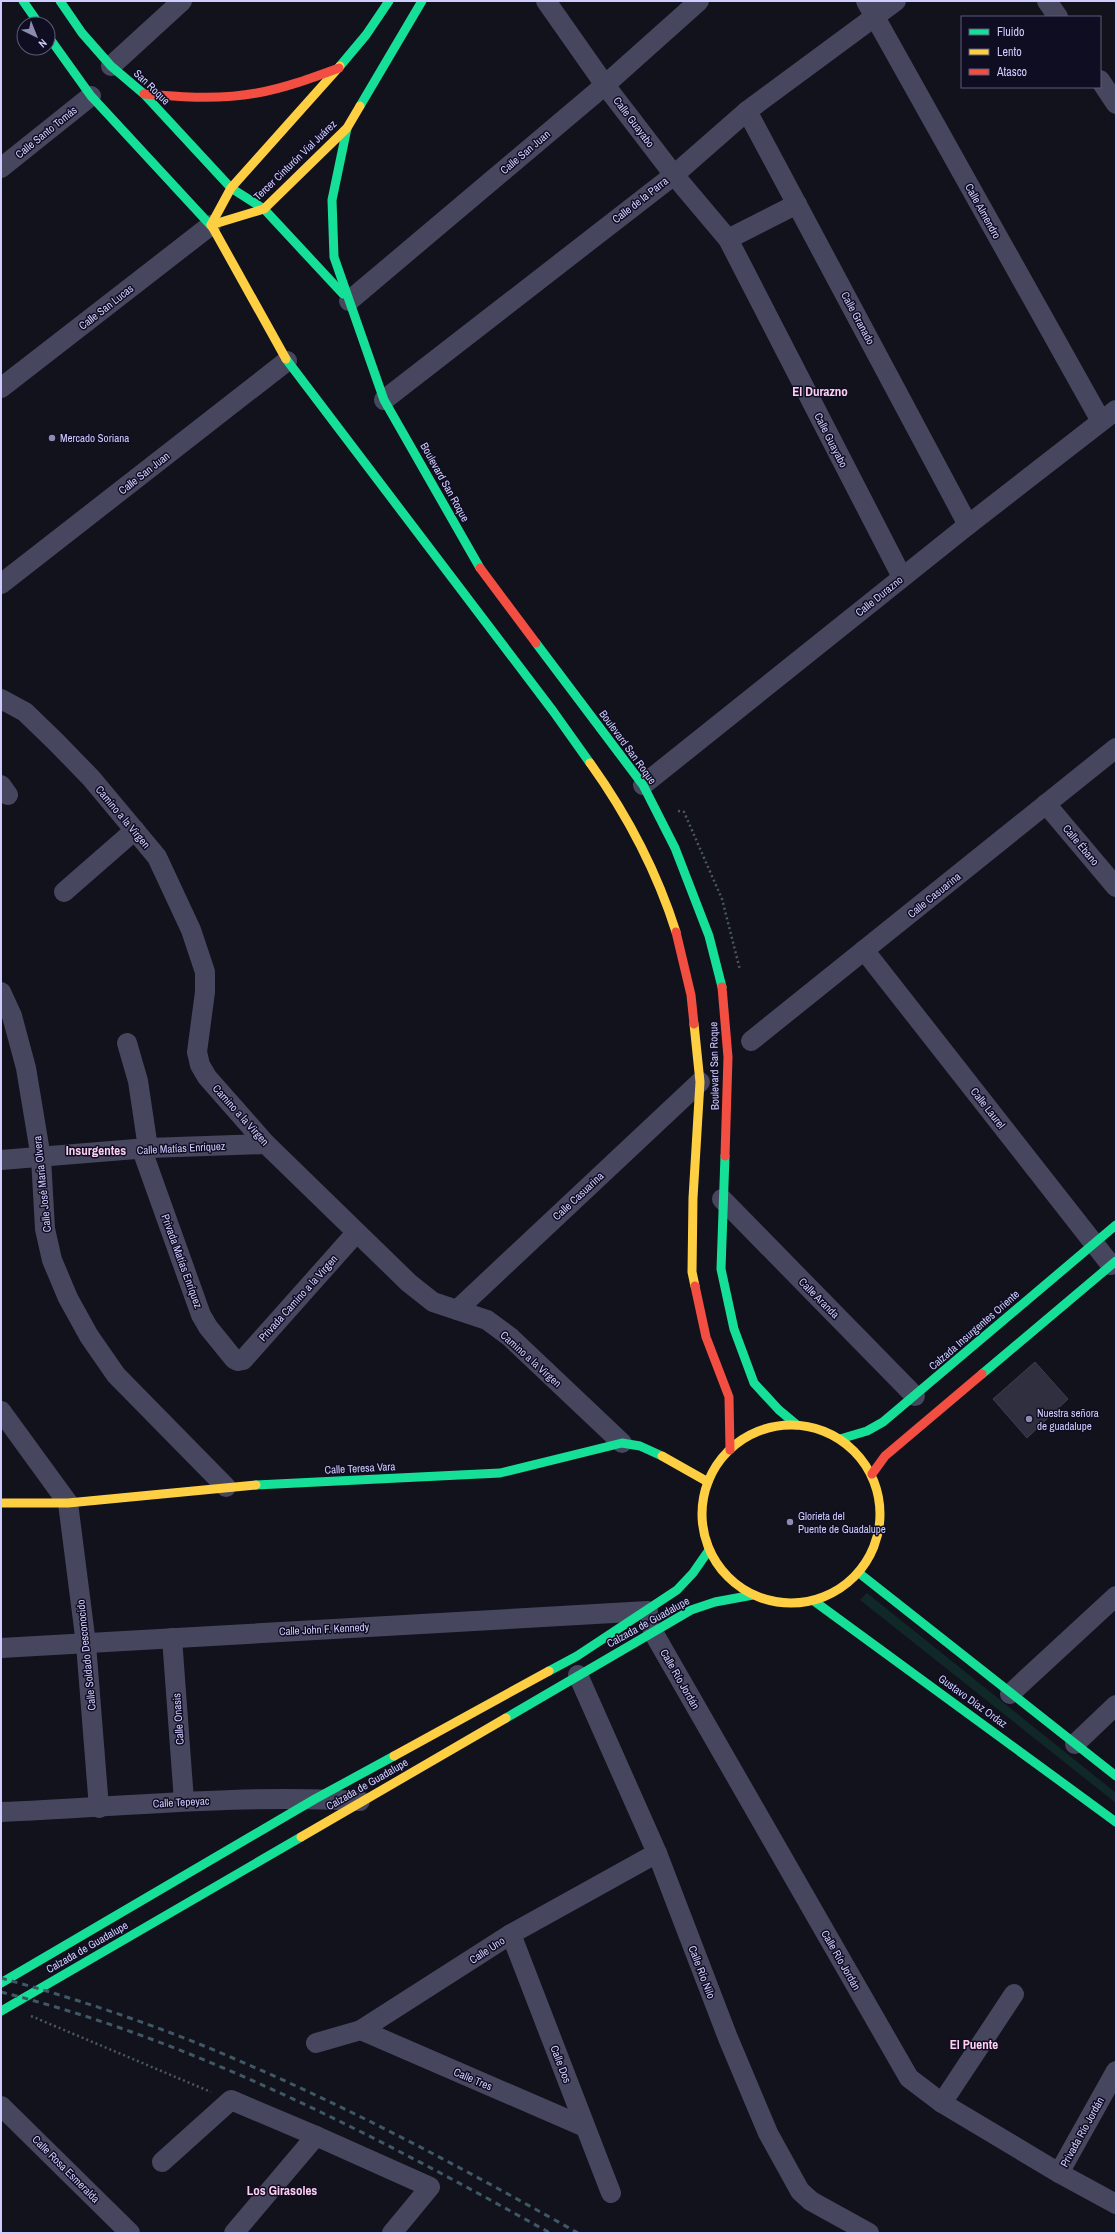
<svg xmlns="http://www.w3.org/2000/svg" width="1117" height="2234" viewBox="0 0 1117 2234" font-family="'Archivo Narrow',sans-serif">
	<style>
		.green { fill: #102827 }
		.building { fill: #302f3f; stroke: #3e3c50 }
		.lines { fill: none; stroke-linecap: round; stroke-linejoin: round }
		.path { stroke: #485864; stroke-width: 2.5; stroke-dasharray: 2 3; stroke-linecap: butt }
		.street { stroke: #46475e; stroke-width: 20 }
		.fast { stroke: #16e098; stroke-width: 9 }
		.slow { stroke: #ffcf43; stroke-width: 9 }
		.jam { stroke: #f24e42; stroke-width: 9 }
		.rail { stroke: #3f5866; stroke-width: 3; stroke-dasharray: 6 5; stroke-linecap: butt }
		.poi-dot { fill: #8d8cb0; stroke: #0f0d21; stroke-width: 1.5 }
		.labels { text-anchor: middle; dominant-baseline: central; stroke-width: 3; stroke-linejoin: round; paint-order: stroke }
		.street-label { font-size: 11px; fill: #cfcdff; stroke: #0f0d21 }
		.poi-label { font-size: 11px; fill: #cfcdff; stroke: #0f0d21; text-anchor: start }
		.quarter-label { font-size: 13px; font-weight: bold; fill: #ffcff1; stroke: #0f0d21 }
	</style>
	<rect width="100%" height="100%" fill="#12121d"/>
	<path class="green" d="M867,1593l249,200v10l-256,-203z"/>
	<path class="building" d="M1035,1362l33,37 -41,39 -34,-39z"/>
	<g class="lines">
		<g class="path">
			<path d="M678,811l6,1 38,87 18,71"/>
			<path d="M31,2016l180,76"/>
		</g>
		<g class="street">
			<path d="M546,1l59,84 69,90 54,64 174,338"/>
			<path d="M866,1l235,420"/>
			<path d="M1047,1l11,16"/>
			<path d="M111,66l71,-65"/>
			<path d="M1100,80l16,24"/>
			<path d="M747,111l221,414"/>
			<path d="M1,168l90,-72"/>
			<path d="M728,239l69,-35"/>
			<path d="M349,301l256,-216 94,-84"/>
			<path d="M1,388l210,-163"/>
			<path d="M384,400l290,-225 73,-64 149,-110"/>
			<path d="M1,584l286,-223"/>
			<path d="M1,699l24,13 31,30 35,36 66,79 34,73 14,42v20l-8,60 3,13 7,12 59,67 143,139 24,19 54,18 23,17 112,106"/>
			<path d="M1,785l7,10"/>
			<path d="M643,785l325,-260 148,-115"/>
			<path d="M1046,804l70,83"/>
			<path d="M64,892l71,-62"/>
			<path d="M864,950l247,315"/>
			<path d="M1,992l11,24 14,52 15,90 4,71 7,31 16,38 21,38 27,39 110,112"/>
			<path d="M751,1041l365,-293"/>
			<path d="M127,1043l11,38 10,67"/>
			<path d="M142,1150l59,165 7,12 26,32 4,2 5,-1 113,-127"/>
			<path d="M1,1160l147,-12 118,-4"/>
			<path d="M722,1199l193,197"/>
			<path d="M457,1310l243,-228"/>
			<path d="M1,1411l67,92 18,141 13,164"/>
			<path d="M653,1632l256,446 33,25 117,70 57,31"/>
			<path d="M172,1638l12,163"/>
			<path d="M1,1648l647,-37"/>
			<path d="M578,1675l79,178 71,185 40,95 32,58 11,10 58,32"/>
			<path d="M1010,1694l106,-98"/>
			<path d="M1075,1744l41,-39"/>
			<path d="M1,1812c120,-5 239,-18 359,-11"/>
			<path d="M511,1934l100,259"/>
			<path d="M361,2030l224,97"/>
			<path d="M316,2043l45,-13 150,-96 146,-81"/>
			<path d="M942,2103l72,-109"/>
			<path d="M1,2106l129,127"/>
			<path d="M162,2162l69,-62 85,36 114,51 -38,46"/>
			<path d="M1059,2173l57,-102"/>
			<path d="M234,2233l82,-97"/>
		</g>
		<g class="fast">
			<path d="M23,1l16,23"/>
			<path d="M60,1l22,32 29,33 33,28 87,94 33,21 79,85"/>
			<path d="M48,36l43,60 122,132"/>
			<path d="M340,66l26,-31 23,-34"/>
			<path d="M360,106l62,-105"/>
			<path d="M347,128l-15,72 2,57 50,143 96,168"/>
			<path d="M286,359l267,352 37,52"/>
			<path d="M536,643l107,142 32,63 34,88 13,51"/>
			<path d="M725,1156l-4,113 13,60 20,54 25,27 18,15"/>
			<path d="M982,1374l134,-113"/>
			<path d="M840,1439l27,-8 16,-9 233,-197"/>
			<path d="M256,1485l244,-12 122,-30 18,3 22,10"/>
			<path d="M859,1573l257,203"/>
			<path d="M814,1601l302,221"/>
			<path d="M549,1671l28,-15 100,-66 16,-17 16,-23"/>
			<path d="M506,1718l185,-108 24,-8 38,-7"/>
			<path d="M1,1983l314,-184 79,-43"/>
			<path d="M1,2011l300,-174"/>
		</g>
		<g class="slow">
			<path d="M211,225l53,-16 83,-81 13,-22"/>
			<path d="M211,225l20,-37 109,-122"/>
			<path d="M213,228l73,131"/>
			<path d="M590,763c38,53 66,106 86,169"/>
			<path d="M694,1024l6,58 -7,116 -1,74 3,14"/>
			<circle cx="791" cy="1514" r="89"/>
			<path d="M662,1456l46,26"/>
			<path d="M1,1503h67l188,-18"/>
			<path d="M394,1756l155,-85"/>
			<path d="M301,1837l205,-119"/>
		</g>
		<g class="jam">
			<path d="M144,94c37,3 76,6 113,-1 28,-5 55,-15 82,-25"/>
			<path d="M480,568l56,75"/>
			<path d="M676,932l15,63 3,29"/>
			<path d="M722,987l6,70 -3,99"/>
			<path d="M695,1286l11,51 23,60 1,53"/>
			<path d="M872,1474l13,-18 97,-82"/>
		</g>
		<g class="rail">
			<path d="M1,1978c80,22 158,48 234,81 118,50 231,111 343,174"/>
			<path d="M1,1992c195,49 375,144 549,241"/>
		</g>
	</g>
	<g class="poi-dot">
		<circle cx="52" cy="438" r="4"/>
		<circle cx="1029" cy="1419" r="4"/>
		<circle cx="790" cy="1522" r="4"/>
	</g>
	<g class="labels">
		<g class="street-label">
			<text transform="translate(152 87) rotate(44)">San Roque</text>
			<text transform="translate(634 122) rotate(53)">Calle Guayabo</text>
			<text transform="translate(46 132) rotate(-39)">Calle Santo Tomás</text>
			<text transform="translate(525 152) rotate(-40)">Calle San Juan</text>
			<text transform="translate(295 160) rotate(-44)">Tercer Cinturón Vial Juárez</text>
			<text transform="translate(640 200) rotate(-38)">Calle de la Parra</text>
			<text transform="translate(983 211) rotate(61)">Calle Almendro</text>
			<text transform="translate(106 307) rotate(-38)">Calle San Lucas</text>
			<text transform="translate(858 318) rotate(62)">Calle Granado</text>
			<text transform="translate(831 440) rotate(63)">Calle Guayabo</text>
			<text transform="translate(144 473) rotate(-38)">Calle San Juan</text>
			<text transform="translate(445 482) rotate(61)">Boulevard San Roque</text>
			<text transform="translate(879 596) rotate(-39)">Calle Durazno</text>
			<text transform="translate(628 747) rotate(54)">Boulevard San Roque</text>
			<text transform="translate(123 817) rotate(50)">Camino a la Virgen</text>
			<text transform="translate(1081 845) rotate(50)">Calle Ébano</text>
			<text transform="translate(934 895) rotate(-39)">Calle Casuarina</text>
			<text transform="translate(714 1066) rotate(-91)">Boulevard San Roque</text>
			<text transform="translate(988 1108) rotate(52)">Calle Laurel</text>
			<text transform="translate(241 1115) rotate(48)">Camino a la Virgen</text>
			<text transform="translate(181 1148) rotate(-3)">Calle Matías Enríquez</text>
			<text transform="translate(42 1184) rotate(-96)">Calle José María Olvera</text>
			<text transform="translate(578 1196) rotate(-43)">Calle Casuarina</text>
			<text transform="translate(182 1261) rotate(70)">Privada Matías Enríquez</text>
			<text transform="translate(298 1298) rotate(-48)">Privada Camino a la Virgen</text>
			<text transform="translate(819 1298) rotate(45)">Calle Aranda</text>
			<text transform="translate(974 1330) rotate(-41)">Calzada Insurgentes Oriente</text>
			<text transform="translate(531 1359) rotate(42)">Camino a la Virgen</text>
			<text transform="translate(360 1468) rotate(-3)">Calle Teresa Vara</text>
			<text transform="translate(648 1622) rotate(-29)">Calzada de Guadalupe</text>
			<text transform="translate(324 1629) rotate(-3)">Calle John F. Kennedy</text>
			<text transform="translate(86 1655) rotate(-96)">Calle Soldado Desconocido</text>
			<text transform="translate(680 1679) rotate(60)">Calle Río Jordán</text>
			<text transform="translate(973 1701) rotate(36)">Gustavo Díaz Ordaz</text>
			<text transform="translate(178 1719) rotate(-94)">Calle Onasis</text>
			<text transform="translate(367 1784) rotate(-30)">Calzada de Guadalupe</text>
			<text transform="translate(181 1802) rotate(-3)">Calle Tepeyac</text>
			<text transform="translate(87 1947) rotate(-30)">Calzada de Guadalupe</text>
			<text transform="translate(487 1950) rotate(-33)">Calle Uno</text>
			<text transform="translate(841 1960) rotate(60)">Calle Río Jordán</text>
			<text transform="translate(702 1972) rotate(69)">Calle Río Nilo</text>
			<text transform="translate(561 2064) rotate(69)">Calle Dos</text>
			<text transform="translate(473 2079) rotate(23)">Calle Tres</text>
			<text transform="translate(1082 2132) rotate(-61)">Privada Río Jordán</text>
			<text transform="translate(66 2169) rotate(45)">Calle Rosa Esmeralda</text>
		</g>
		<g class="poi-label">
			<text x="60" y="438">Mercado Soriana</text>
			<text x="1037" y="1413">Nuestra señora<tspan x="1037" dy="13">de guadalupe</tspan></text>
			<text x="798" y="1516">Glorieta del<tspan x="798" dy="13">Puente de Guadalupe</tspan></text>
		</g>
		<g class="quarter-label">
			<text x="820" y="391">El Durazno</text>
			<text x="96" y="1150">Insurgentes</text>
			<text x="974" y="2044">El Puente</text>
			<text x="282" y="2190">Los Girasoles</text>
		</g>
	</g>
	<rect width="1117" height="2234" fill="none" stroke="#cfcdff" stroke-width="4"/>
	<rect x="961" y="16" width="140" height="72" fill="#0f0d21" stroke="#5c5a7a"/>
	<rect x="969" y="29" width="20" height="6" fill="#16e098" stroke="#5c5a7a"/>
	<text x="997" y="36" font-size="12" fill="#cfcdff">Fluido</text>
	<rect x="969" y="49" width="20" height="6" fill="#ffcf43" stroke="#5c5a7a"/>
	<text x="997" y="56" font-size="12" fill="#cfcdff">Lento</text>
	<rect x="969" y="69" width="20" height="6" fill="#f24e42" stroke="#5c5a7a"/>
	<text x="997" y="76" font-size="12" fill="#cfcdff">Atasco</text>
	<g transform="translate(36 36) rotate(137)"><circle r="19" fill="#0f0d21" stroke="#5c5a7a"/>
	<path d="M0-3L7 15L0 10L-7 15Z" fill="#8d8cb0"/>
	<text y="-6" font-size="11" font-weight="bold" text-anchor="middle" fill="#cfcdff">N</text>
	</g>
</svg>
